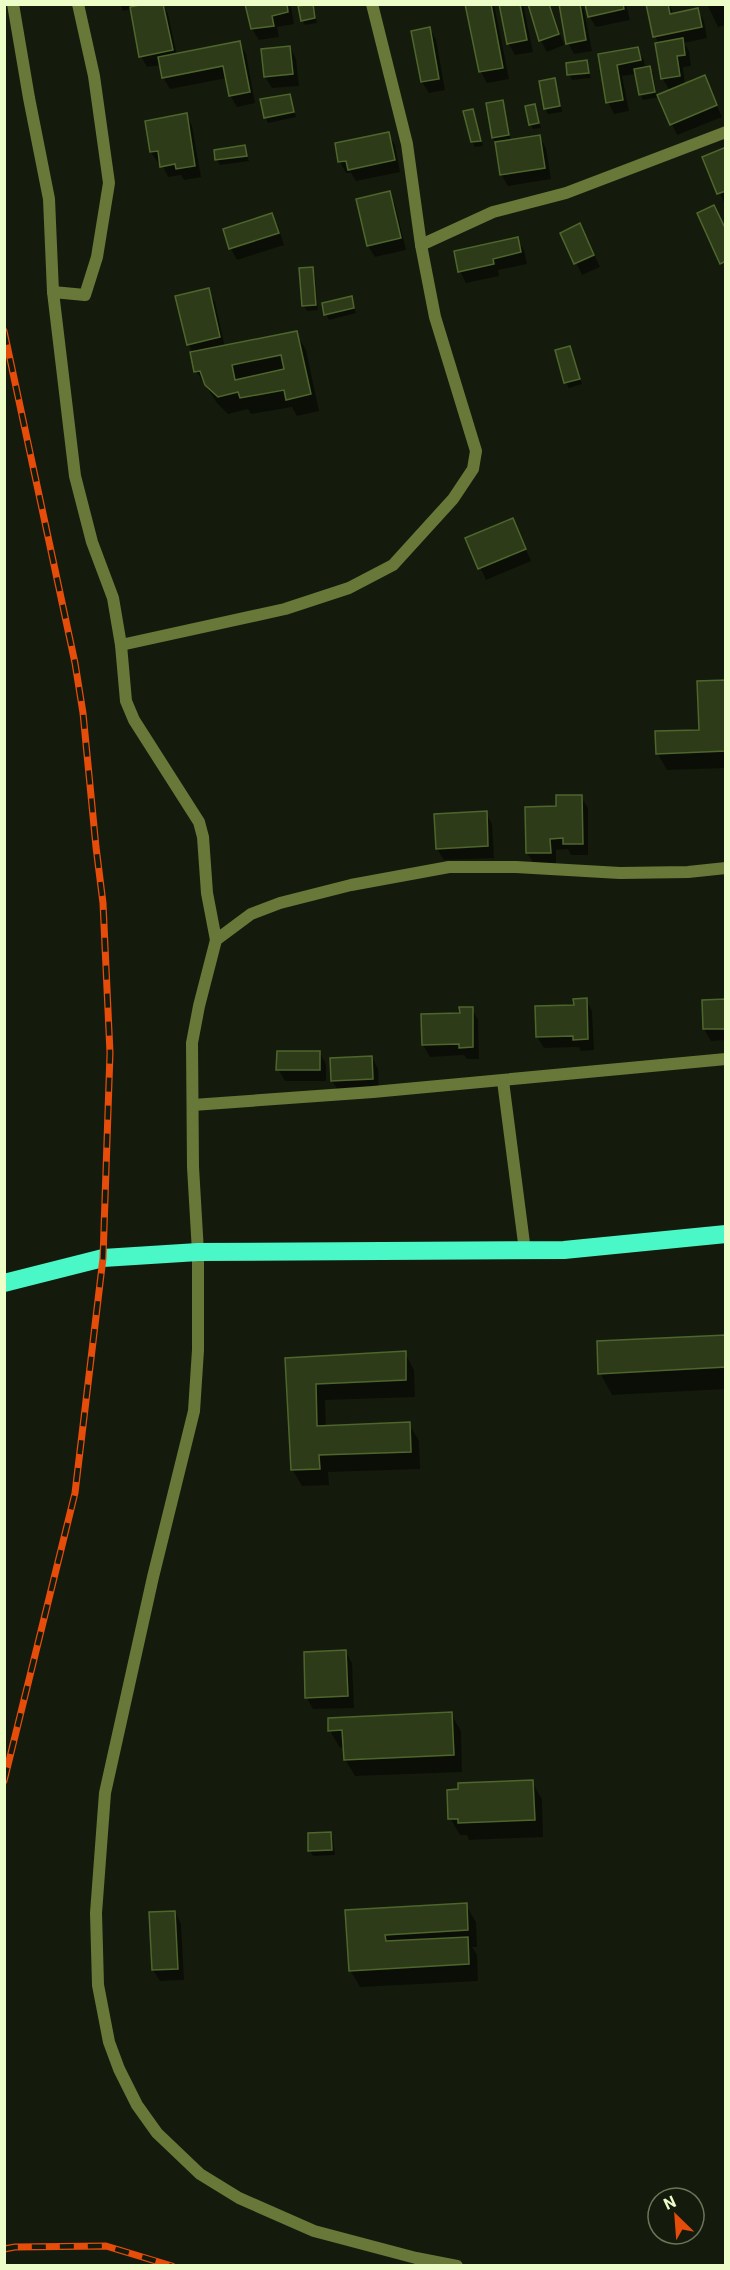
<svg xmlns="http://www.w3.org/2000/svg" width="730" height="2270" viewBox="0 0 730 2270" font-family="Roboto,sans-serif">
	<style>
		.shadow { fill: #0007 }
		.building { fill: #2d3b19; stroke: #4e662c; stroke-width: 1.5; fill-rule: evenodd }
		.lines { fill: none; stroke-linecap: round; stroke-linejoin: round }
		.street { stroke: #687839; stroke-width: 12 }
		.highway { stroke: #49f7c7; stroke-width: 18 }
		.rail-casing { stroke: #e64d0a; stroke-width: 7 }
		.rail { stroke: #151b0c; stroke-width: 4.5; stroke-dasharray: 14; stroke-linecap: butt }
	</style>
	<rect width="100%" height="100%" fill="#151b0c"/>
	<g class="shadow">
		<path d="M120,4h43l5,10 9,41 62,-12 7,11 9,49 -18,4 -7,-12 -3,-17 -57,11 -7,-12 -2,-12 -14,2 -6,-11 -9,-47 -9,2z"/>
		<path d="M246,4h53l-8,2 3,18 -17,3 2,10 -20,3 -7,-11z"/>
		<path d="M467,4h27l15,75 -22,4 -6,-11z"/>
		<path d="M501,4h22l10,48 -18,3 -7,-12z"/>
		<path d="M530,4h20l14,41 -17,7 -6,-11z"/>
		<path d="M561,4h20l3,6 8,41 -18,3 -6,-11z"/>
		<path d="M587,4h39l4,16 -34,7 -7,-11z"/>
		<path d="M648,4h22l3,11 24,-6 7,12 3,17 -23,5 5,8 2,15 -8,1 2,18 19,-8 18,40 -45,18 -18,-38 -16,3 -2,-4 15,-3 1,4 13,-6 -8,-13 -3,-34 -4,-8z"/>
		<path d="M707,4h19v21l-8,2z"/>
		<path d="M312,5l3,6 2,12 -12,2 -3,-5z"/>
		<path d="M430,29l6,11 9,50 -16,3 -7,-11z"/>
		<path d="M290,47l6,12 3,27 -27,2 -7,-11z"/>
		<path d="M637,49l7,11 1,8 4,-1 4,6 3,17 -16,3 -4,-19 -14,2 7,35 -15,3 -6,-12 -9,-46z"/>
		<path d="M586,62l5,16 -19,2 -3,-5z"/>
		<path d="M554,80l3,5 5,27 -14,2 -3,-5 -4,-27z"/>
		<path d="M289,95l7,22 -28,6 -3,-6z"/>
		<path d="M502,101l3,6 6,34 28,-5 7,12 5,31 -43,7 -7,-12 -5,-31 -3,-5z"/>
		<path d="M534,106l7,22 -8,1 -3,-5z"/>
		<path d="M472,111l3,5 8,30 -8,1 -3,-6z"/>
		<path d="M186,115l6,11 9,51 -17,3 -3,-5 -13,2 -7,-15 -3,1 -7,-11z"/>
		<path d="M388,134l7,11 5,27 -44,9 -5,-8h-5l-6,-11z"/>
		<path d="M244,147l5,14 -29,4 -3,-5z"/>
		<path d="M726,149v56h-1l-21,-47z"/>
		<path d="M389,193l6,11 11,46 -31,7 -7,-11 -10,-46z"/>
		<path d="M272,215l6,11 6,19 -47,15 -6,-11 -6,-19z"/>
		<path d="M562,233l24,4 14,30 -18,8z"/>
		<path d="M517,239l7,11 3,14 -29,6 1,6 -33,7 -6,-12z"/>
		<path d="M312,269l3,5 3,36 -11,1 -4,-6z"/>
		<path d="M208,290l7,12 10,45 71,-14 10,17 13,61 -22,5 -5,-9 -41,7 -3,-5 -20,5 -11,-11 -21,-32 -3,-18 -5,-9z"/>
		<path d="M351,298l5,15 -27,7 -3,-6z"/>
		<path d="M569,348l13,36 -13,4 -3,-6z"/>
		<path d="M518,531l13,30 -45,19 -19,-41z"/>
		<path d="M726,681v87l-59,2 -10,-17 43,-22z"/>
		<path d="M581,797l7,11v47h-17l-3,-6 -12,1v14h-22l-7,-11 31,-45z"/>
		<path d="M486,813l6,11 2,34 -50,2 -7,-11z"/>
		<path d="M586,1000l6,11 2,39 -13,1 -2,-4 -35,1 -7,-11z"/>
		<path d="M703,1001h23v39l-15,1 -7,-12z"/>
		<path d="M472,1009l6,11 1,39h-12l-3,-4 -34,2 -7,-12v-29l38,-1z"/>
		<path d="M320,1053l6,11v17h-41l-7,-12z"/>
		<path d="M372,1057l6,12 1,21 -40,2 -7,-11z"/>
		<path d="M726,1336v53l-114,6 -12,-22z"/>
		<path d="M405,1353l9,17 1,27 -90,3 1,27 83,-3 10,17 1,28 -92,3 1,13 -27,1 -10,-17 -5,-110z"/>
		<path d="M346,1652l6,11 2,45 -41,1 -6,-11z"/>
		<path d="M451,1714l10,17 1,41 -107,4 -10,-17 -1,-12 -4,1 -10,-17z"/>
		<path d="M532,1782l10,17 1,38 -74,3 -2,-5h-7l-10,-17z"/>
		<path d="M330,1833l3,5 2,17 -22,1 -3,-5z"/>
		<path d="M466,1905l10,17 1,25h-5l5,8 1,26 -118,6 -10,-17 -3,-58z"/>
		<path d="M175,1912l6,12 3,56 -24,1 -7,-11z"/>
	</g>
	<g class="building">
		<path d="M144,4h19l10,46 -34,7 -9,-50z"/>
		<path d="M245,4h42l1,8 -16,4 2,10 -23,3z"/>
		<path d="M313,4l2,14 -14,3 -3,-15z"/>
		<path d="M465,4h26l12,64 -24,4z"/>
		<path d="M499,4h21l7,36 -20,4z"/>
		<path d="M528,4h21l10,30 -20,7z"/>
		<path d="M559,4h21l6,36 -20,4z"/>
		<path d="M585,4h38l1,5 -36,8z"/>
		<path d="M646,4h22l2,10 28,-6 4,19 -49,10z"/>
		<path d="M430,27l9,52 -18,3 -10,-51z"/>
		<path d="M683,38l2,17 -8,1 3,20 -19,3 -6,-36z"/>
		<path d="M240,41l10,51 -21,4 -6,-30 -61,12 -4,-21z"/>
		<path d="M290,46l3,28 -29,3 -3,-28z"/>
		<path d="M638,47l3,13 -24,5 6,35 -17,3 -8,-49z"/>
		<path d="M587,60l2,13 -22,2 -1,-12z"/>
		<path d="M650,66l5,26 -16,3 -5,-26z"/>
		<path d="M705,75l12,30 -47,20 -13,-30z"/>
		<path d="M555,78l5,28 -16,3 -5,-28z"/>
		<path d="M290,94l4,18 -30,6 -4,-19z"/>
		<path d="M503,100l6,35 -17,3 -6,-35z"/>
		<path d="M535,104l4,19 -10,2 -4,-19z"/>
		<path d="M473,109l8,32 -10,1 -8,-31z"/>
		<path d="M187,113l8,53 -19,3 -1,-5 -15,3 -2,-16 -8,1 -5,-31z"/>
		<path d="M389,132l6,28 -47,10 -2,-9 -8,1 -3,-19z"/>
		<path d="M540,135l5,33 -45,7 -5,-33z"/>
		<path d="M245,145l2,11 -32,4 -1,-10z"/>
		<path d="M726,147v44l-9,3 -15,-37z"/>
		<path d="M390,191l11,47 -34,8 -11,-47z"/>
		<path d="M714,205l12,25v31l-6,3 -23,-51z"/>
		<path d="M272,213l7,20 -50,16 -6,-20z"/>
		<path d="M580,223l14,32 -20,9 -14,-31z"/>
		<path d="M518,237l3,15 -28,7 1,5 -36,8 -4,-21z"/>
		<path d="M313,267l3,38 -14,1 -3,-38z"/>
		<path d="M209,288l11,49 -33,8 -12,-49z"/>
		<path d="M352,296l2,12 -30,7 -2,-12z"/>
		<path d="M297,331l14,63 -25,6 -2,-10 -44,8 -2,-6 -20,5 -13,-12 -5,-14 -6,1 -4,-20zM281,355l3,14 -49,11 -3,-15z"/>
		<path d="M570,346l10,33 -16,4 -9,-33z"/>
		<path d="M513,518l13,31 -48,20 -13,-31z"/>
		<path d="M726,680v71l-70,3 -1,-23 44,-1 -2,-49z"/>
		<path d="M556,795h26l1,49h-20v-6l-13,1 1,14h-25l-1,-46 31,-1z"/>
		<path d="M487,811l1,35 -52,3 -2,-35z"/>
		<path d="M587,998l1,41 -15,1v-4l-37,1 -1,-31 39,-1 -1,-6z"/>
		<path d="M726,999v30h-23l-1,-29z"/>
		<path d="M459,1007h14v40l-14,1v-4l-37,1 -1,-31 39,-1z"/>
		<path d="M277,1051h43v19h-44z"/>
		<path d="M372,1056l1,23 -42,2 -1,-23z"/>
		<path d="M726,1335v32l-128,7 -1,-33z"/>
		<path d="M406,1351v29l-90,4 1,42 93,-4 1,30 -92,3 1,14 -29,1 -6,-112z"/>
		<path d="M346,1650l2,46 -43,2 -1,-46z"/>
		<path d="M452,1712l2,43 -110,5 -2,-30 -14,1v-13z"/>
		<path d="M533,1780l2,40 -77,3v-4h-10l-1,-29 11,-1v-6z"/>
		<path d="M331,1832l1,18 -24,1v-18z"/>
		<path d="M467,1903l1,27 -83,5 1,6 82,-4 1,27 -120,7 -4,-61z"/>
		<path d="M175,1911l3,58 -26,1 -3,-58z"/>
	</g>
	<g class="lines">
		<g class="street">
			<path d="M13,4l16,94 20,101 4,93 22,184 17,66 21,56 8,47 5,56 8,19 65,102 4,15 4,56 9,47"/>
			<path d="M421,245l72,-33 73,-19 160,-61"/>
			<path d="M53,292l32,3 12,-38 12,-74 -15,-107 -16,-72"/>
			<path d="M121,645l164,-36 64,-21 44,-23 60,-66 20,-30 3,-18 -41,-134 -14,-72 -14,-101 -35,-140"/>
			<path d="M503,1081l22,170"/>
			<path d="M193,1105l180,-13 353,-33"/>
			<path d="M457,2266l-41,-8 -102,-27 -75,-33 -39,-24 -43,-41 -20,-28 -18,-36 -10,-27 -11,-57 -2,-72 9,-120 48,-216 41,-166 4,-61v-98l-5,-85 -1,-124 7,-37 17,-66 35,-26 29,-11 71,-18 98,-18h67l104,6 68,-1 38,-4"/>
		</g>
		<path class="highway" d="M4,1283l99,-25 95,-6 366,-2 162,-16"/>
		<defs>
			<g id="rail">
				<path d="M4,331l71,332 8,50 13,134 7,56 7,150 -7,205 -28,235 -71,288"/>
				<path d="M4,2249l11,-2 91,-1 66,20"/>
			</g>
		</defs>
		<use href="#rail" class="rail-casing"/>
		<use href="#rail" class="rail"/>
	</g>
	<rect width="730" height="2270" fill="none" stroke="#ecfdc8" stroke-width="12"/>
	<g transform="translate(676 2216) rotate(335)"><circle r="28" fill="#151b0c" stroke="#6b7557" stroke-width="1.5"/>
	<path d="M0-4.5L10 22L0 15L-10 22Z" fill="#e64d0a"/>
	<text y="-9" font-size="16" font-weight="bold" text-anchor="middle" fill="#ecfdc8">N</text>
	</g>
</svg>
